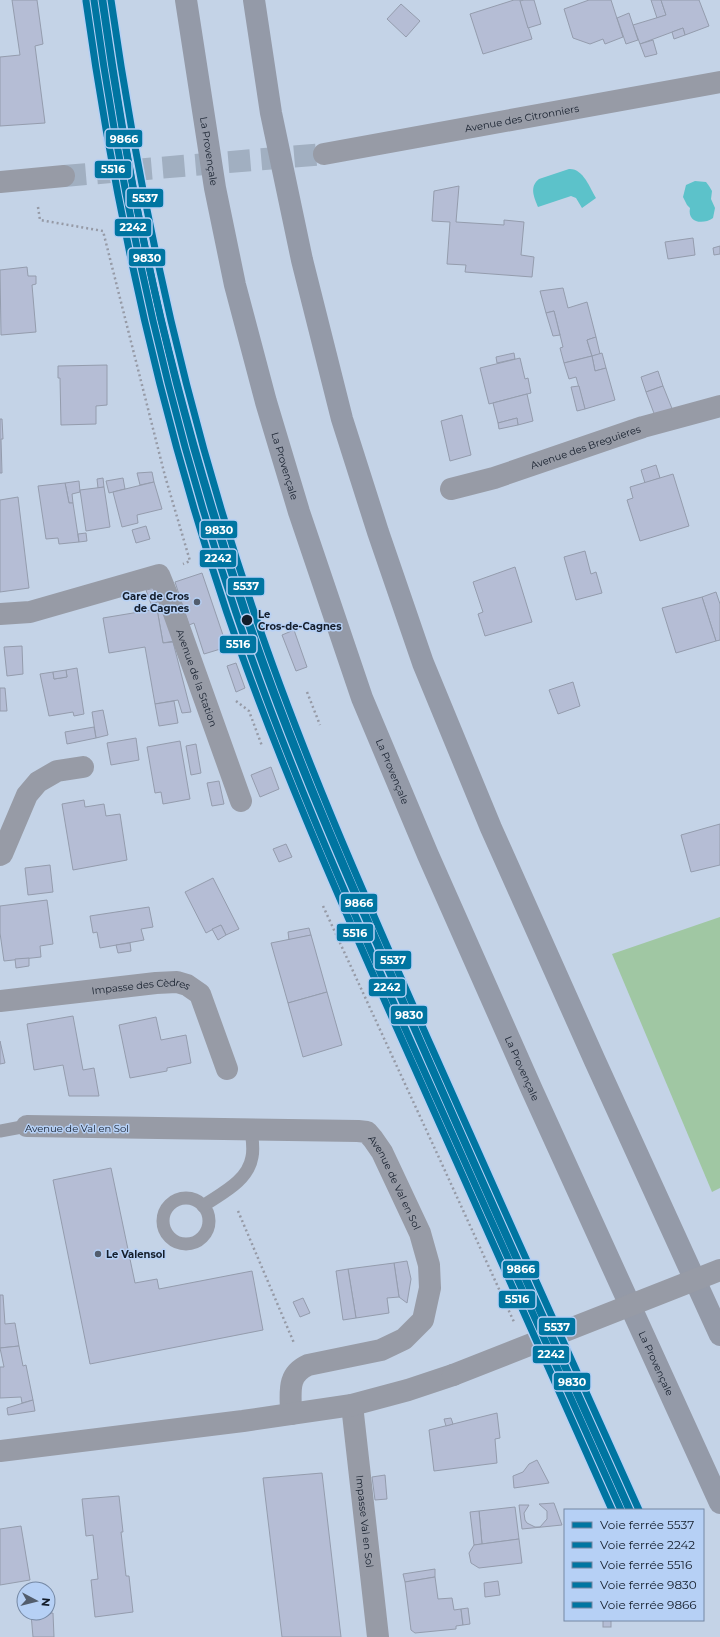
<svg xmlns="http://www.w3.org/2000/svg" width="720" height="1637" viewBox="0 0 720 1637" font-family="Montserrat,sans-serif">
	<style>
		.green { fill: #a0c7a3 }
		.water { fill: #5cc2ca }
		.building { fill: #b5bdd5; stroke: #949cad }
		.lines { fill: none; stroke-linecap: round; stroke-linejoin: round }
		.street-tunnel { stroke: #a1afc1; stroke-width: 22; stroke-dasharray: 22 11; stroke-linecap: butt }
		.path { stroke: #969aa6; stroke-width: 2.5; stroke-dasharray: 2 3; stroke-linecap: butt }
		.lane { stroke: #979ba6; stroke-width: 13 }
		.street { stroke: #979ba6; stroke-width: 22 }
		.highway { stroke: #949aa8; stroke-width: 22 }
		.street-bridge { stroke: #979ba6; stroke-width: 22 }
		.rail-1-casing { stroke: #b6d0f5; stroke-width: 10 }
		.rail-2-casing { stroke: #b6d0f5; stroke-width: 10 }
		.rail-3-casing { stroke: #b6d0f5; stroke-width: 10 }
		.rail-4-casing { stroke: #b6d0f5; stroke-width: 10 }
		.rail-5-casing { stroke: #b6d0f5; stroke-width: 10 }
		.rail-1 { stroke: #0075a1; stroke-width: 7 }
		.rail-2 { stroke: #0075a1; stroke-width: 7 }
		.rail-3 { stroke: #0075a1; stroke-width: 7 }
		.rail-4 { stroke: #0075a1; stroke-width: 7 }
		.rail-5 { stroke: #0075a1; stroke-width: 7 }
		.poi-dot { fill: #525d6d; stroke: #b6d0f5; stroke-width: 1.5 }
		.stop-dot { fill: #141d2b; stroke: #b6d0f5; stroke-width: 1.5 }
		.labels { text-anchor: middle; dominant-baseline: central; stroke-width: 3; stroke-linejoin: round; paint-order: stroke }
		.street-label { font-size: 10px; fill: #141d2b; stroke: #b6d0f5 }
		.poi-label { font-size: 10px; font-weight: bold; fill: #141d2b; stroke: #b6d0f5; text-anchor: end }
		.stop-label { font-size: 10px; font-weight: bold; fill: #141d2b; stroke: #b6d0f5; text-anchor: start }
		.line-badge { stroke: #b6d0f5; stroke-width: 1.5 }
		.badge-label { font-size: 11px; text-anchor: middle; font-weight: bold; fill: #fff }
	</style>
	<rect width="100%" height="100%" fill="#c4d3e7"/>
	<path class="green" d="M720,917v271l-8,4 -100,-238z"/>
	<g class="water">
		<path d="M569,169c14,-1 21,19 27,29l-14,10 -6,-10 -5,-2 -33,11c-4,-10 -9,-20 1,-28z"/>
		<path d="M695,181l11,1 3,4 3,5 -1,8 4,9 -2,10c-10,7 -26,5 -23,-10l-3,-3 -4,-8 3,-12z"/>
	</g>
	<g class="building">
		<path d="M12,0h25l6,44 -8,2 10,77 -45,3v-69l20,-2z"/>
		<path d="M514,0h6l12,39 -49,15 -13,-40z"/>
		<path d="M524,0h10l7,24 -13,4 -8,-27z"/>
		<path d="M589,0h22l12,37 -18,7 -2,-5 -13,5 -17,-6 -9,-29z"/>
		<path d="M651,0h10l5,15 -9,3z"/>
		<path d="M661,0h38l10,26 -24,9 -2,-7 -43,16 -7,-19 33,-10z"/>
		<path d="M401,4l19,17 -14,16 -19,-18z"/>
		<path d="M629,13l9,27 -12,4 -9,-26z"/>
		<path d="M683,28l2,7 -11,4 -2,-7z"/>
		<path d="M653,40l4,14 -12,3 -5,-13z"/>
		<path d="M459,186l-3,36 48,3v-5l20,2 -3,33 13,2 -2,20 -67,-5 1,-7 -19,-1 3,-42 -18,-1 2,-30z"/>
		<path d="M693,238l2,17 -27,4 -3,-17z"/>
		<path d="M720,246v8l-6,1 -1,-7z"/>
		<path d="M27,267l1,9h8v8l-4,1 4,47 -35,3 -1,-65z"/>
		<path d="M563,288l5,20 19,-6 9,35 -9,3 5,16 -28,7 -4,-15 3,-1 -9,-36 -8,2 -6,-22z"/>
		<path d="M554,311l6,24 -7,1 -7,-23z"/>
		<path d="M596,337l4,17 -8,2 -5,-16z"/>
		<path d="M514,353l1,6 -18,4 -1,-6z"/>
		<path d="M602,353l4,15 -11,3 -3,-15z"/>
		<path d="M592,356l3,15 11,-3 9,32 -30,9 -9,-32 -7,2 -5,-16z"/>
		<path d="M520,358l5,21 3,-1 3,15 -42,11 -9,-36z"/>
		<path d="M107,365v40l-11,1v18l-35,1 -1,-47h-2v-12z"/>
		<path d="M658,371l5,15 -17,6 -5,-15z"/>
		<path d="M579,386l6,23 -8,2 -6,-24z"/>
		<path d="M663,386l10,25 -18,5 -9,-24z"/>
		<path d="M527,394l6,27 -15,4 -1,-7 -19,5 -5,-20z"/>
		<path d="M462,415l9,40 -21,6 -9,-40z"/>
		<path d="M517,418l1,7 -19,4 -1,-6z"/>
		<path d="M0,419h2l1,20h-2l1,34h-2z"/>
		<path d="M656,465l4,13 -15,5 -4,-13z"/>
		<path d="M152,472l2,10 -14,3 -3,-12z"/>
		<path d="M673,474l16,52 -49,15 -13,-41 6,-2 -3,-11z"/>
		<path d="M103,478l1,9 -6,1 -1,-9z"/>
		<path d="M123,478l2,11 -16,4 -3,-12z"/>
		<path d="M79,481l1,11 -8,2 1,9h-4l-4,-20z"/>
		<path d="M154,482l8,27 -25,6 1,8 -16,4 -9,-35z"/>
		<path d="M65,483l4,20h4l6,39 -20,2 -1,-6 -12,1 -8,-53z"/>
		<path d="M104,487l6,40 -24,4 -6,-41z"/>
		<path d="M18,497l11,91 -29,4v-92z"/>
		<path d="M146,526l4,13 -14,4 -4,-13z"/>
		<path d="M86,533l1,8 -8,1 -1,-8z"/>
		<path d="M585,551l6,23 5,-2 6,21 -26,7 -12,-43z"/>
		<path d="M515,567l17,55 -47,14 -7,-22 5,-2 -10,-30z"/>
		<path d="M202,573l25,74 -23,7 -10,-31 -5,2 -14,-43z"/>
		<path d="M156,588l5,13 -10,3 -5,-14z"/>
		<path d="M716,592l4,12v36l-4,1 -14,-44z"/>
		<path d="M702,597l14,44 -40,12 -14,-45z"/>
		<path d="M163,608l11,33 -11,2 -6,-34z"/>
		<path d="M157,609l6,34 10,-1 18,70 -9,1 -4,-13 -23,4 -10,-57 -36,6 -6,-35z"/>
		<path d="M294,630l13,37 -11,4 -14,-36z"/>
		<path d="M22,646l1,28 -16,2 -3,-29z"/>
		<path d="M236,663l9,25 -9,4 -9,-26z"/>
		<path d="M77,668l7,46 -10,2 -1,-4 -24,4 -9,-42 13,-2 1,7 13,-2 -1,-7z"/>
		<path d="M66,670l1,7 -13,2 -1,-7z"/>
		<path d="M573,682l7,24 -22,8 -9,-24z"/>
		<path d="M0,688h5l2,23h-7z"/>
		<path d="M174,701l4,22 -19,3 -4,-22z"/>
		<path d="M103,710l5,25 -12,3 -4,-26z"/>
		<path d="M94,727l2,11 -29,6 -2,-12z"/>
		<path d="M136,738l3,22 -28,5 -4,-22z"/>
		<path d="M180,741l10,58 -27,5 -2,-12 -6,1 -8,-46z"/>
		<path d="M196,744l5,29 -10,2 -5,-29z"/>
		<path d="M271,767l8,22 -19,8 -9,-22z"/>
		<path d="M219,781l5,23 -12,2 -5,-23z"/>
		<path d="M84,800l1,7 19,-3 2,12 14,-2 7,46 -54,10 -11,-66z"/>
		<path d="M720,824v41l-29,7 -10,-37z"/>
		<path d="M286,844l6,13 -13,5 -6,-13z"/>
		<path d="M50,865l3,27 -25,3 -3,-27z"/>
		<path d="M213,878l26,51 -13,6 -5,-10 -15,8 -21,-41z"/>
		<path d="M47,900l6,44 -13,2 1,11 -37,4 -4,-28v-27z"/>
		<path d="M149,907l4,20 -12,2 3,11 -44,8 -3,-16 -4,1 -3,-17z"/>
		<path d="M221,925l5,10 -8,5 -6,-11z"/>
		<path d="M309,928l2,7 -22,5 -1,-8z"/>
		<path d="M311,935l16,57 -39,11 -17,-60z"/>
		<path d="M130,943l1,8 -13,2 -2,-8z"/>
		<path d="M29,958v8l-13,2 -1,-9z"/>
		<path d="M327,992l15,53 -39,12 -15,-54z"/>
		<path d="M73,1016l10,54 11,-2 5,28h-30l-6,-31 -29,5 -7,-46z"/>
		<path d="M156,1017l5,23 25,-5 5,28 -24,5v3l-37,7 -11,-53z"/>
		<path d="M0,1041l5,22 -5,1z"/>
		<path d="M111,1168l24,115 22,-4 2,10 93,-18 11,59 -173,34 -37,-184z"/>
		<path d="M407,1261l4,18 -4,24 -8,-6 -5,-34z"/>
		<path d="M394,1263l5,34 -12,1 2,15 -33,5 -8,-49z"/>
		<path d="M348,1269l8,49 -13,2 -7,-49z"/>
		<path d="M0,1295h3l2,29 10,-1 4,23 -19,2z"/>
		<path d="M303,1298l7,15 -10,4 -7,-15z"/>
		<path d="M19,1346l4,20 3,-1 7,35 -11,3 -1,-6 -21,1v-31h4l-4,-19z"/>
		<path d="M33,1400l2,11 -27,4 -1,-7z"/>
		<path d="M497,1413l3,25 -5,1 2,24 -63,8 -5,-41z"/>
		<path d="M451,1418l2,6 -7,2 -2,-7z"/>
		<path d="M537,1460l12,23 -35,5 -1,-12 10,-4 6,-8z"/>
		<path d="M322,1473l19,164h-59l-19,-159z"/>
		<path d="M385,1475l2,24 -12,1 -3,-23z"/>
		<path d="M119,1496l4,36h-2l5,44h3l4,36 -38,5 -4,-37 7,-1 -5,-44 -7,1 -4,-37z"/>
		<path d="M554,1503l8,22 -40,4 -3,-24h10l-5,8 1,7 2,3 8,4h5l7,-8v-8l-8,-7z"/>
		<path d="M515,1507l4,32 -37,5 -3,-33z"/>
		<path d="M479,1511l3,33 -8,1 -4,-33z"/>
		<path d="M21,1526l9,54 -30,5v-56z"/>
		<path d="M519,1539l3,24 -43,5 -8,-5 -2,-10 5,-8z"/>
		<path d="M435,1569v8l-30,5 -2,-8z"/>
		<path d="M435,1577l3,22 14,-1 2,12 7,-1 2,16 -7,1v3l-41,4 -4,-3 -6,-48z"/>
		<path d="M498,1581l2,14 -15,2 -1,-14z"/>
		<path d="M468,1608l2,16 -7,1 -2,-16z"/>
		<path d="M53,1613l1,24h-21l-2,-23z"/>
		<rect x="603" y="1620" width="8" height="7"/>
	</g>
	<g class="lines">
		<path class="street-tunnel" d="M64,176l260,-22"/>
		<g class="path">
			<path d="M38,207l2,13 63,11 62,245 25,85 -7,3"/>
			<path d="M307,692l13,33"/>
			<path d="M236,701l13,10 13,35"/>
			<path d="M323,906l118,256 73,160"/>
			<path d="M238,1211l56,132"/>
		</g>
		<g class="lane">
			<path d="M0,1131l27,-5"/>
			<circle cx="186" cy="1221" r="23"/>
			<path d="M203,1206c19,-13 45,-25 49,-49 2,-9 0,-19 -1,-28"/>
		</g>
		<g class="street">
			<path id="s1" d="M324,154l396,-72"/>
			<path d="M0,182l64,-6"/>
			<path id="s2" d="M451,489l43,-11 149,-51 77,-21"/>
			<path id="s3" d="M0,614l30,-2 129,-37 11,27 71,199"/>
			<path d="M0,855l2,-1 25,-59 11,-13 19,-11 26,-4"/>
			<path id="s4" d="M0,1001l156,-18 21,-1 10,3 13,9 27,75"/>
			<path id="s5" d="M27,1126l331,5 9,1 6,7 9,13 38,81 9,32 1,23 -7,32 -19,19 -23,11 -73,15c-22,10 -17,28 -17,49"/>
			<path id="s6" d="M352,1405l26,232"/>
			<path d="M0,1451l243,-30 109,-16 56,-15 45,-15"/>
		</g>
		<g class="highway">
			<path id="s7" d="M186,0l29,188 20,97 31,117 33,110 63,186 66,157 104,235 188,413"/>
			<path d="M254,0l17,113 31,147 40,159 36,113 45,131 68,165 104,233 125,274"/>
		</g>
		<path class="street-bridge" d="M453,1375l267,-105"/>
		<defs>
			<path id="rail-1" d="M111,0c30,209 75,412 143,612 50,148 114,291 177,434 69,155 138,309 208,464"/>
			<path id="rail-2" d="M94,0c29,208 74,413 142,613 47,140 107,276 167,411 72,162 145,324 218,486"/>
			<path id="rail-3" d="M86,1c29,208 74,413 141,612 48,140 108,276 168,411 71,162 144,324 217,486"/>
			<path id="rail-4" d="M103,1c11,77 23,154 39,231 26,129 62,256 104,381 44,130 99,256 154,381 75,173 153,344 230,516"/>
			<path id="rail-5" d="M102,0c29,208 74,412 142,611 47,140 107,276 167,410 71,163 144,324 217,486"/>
		</defs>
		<use href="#rail-1" class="rail-1-casing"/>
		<use href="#rail-2" class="rail-2-casing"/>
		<use href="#rail-3" class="rail-3-casing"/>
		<use href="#rail-4" class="rail-4-casing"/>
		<use href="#rail-5" class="rail-5-casing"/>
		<use href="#rail-1" class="rail-1"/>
		<use href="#rail-2" class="rail-2"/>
		<use href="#rail-3" class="rail-3"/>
		<use href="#rail-4" class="rail-4"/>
		<use href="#rail-5" class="rail-5"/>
	</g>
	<g class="poi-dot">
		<circle cx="197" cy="602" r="4"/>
		<circle cx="98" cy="1254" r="4"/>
	</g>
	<circle class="stop-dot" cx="247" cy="620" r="6"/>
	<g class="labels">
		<g class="street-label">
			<text stroke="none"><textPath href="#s1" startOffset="201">Avenue des Citronniers</textPath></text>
			<text stroke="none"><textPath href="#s7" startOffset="153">La Provençale</textPath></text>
			<text stroke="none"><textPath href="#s2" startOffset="141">Avenue des Breguieres</textPath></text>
			<text stroke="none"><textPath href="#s7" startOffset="477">La Provençale</textPath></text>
			<text stroke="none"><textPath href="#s3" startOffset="274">Avenue de la Station</textPath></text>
			<text stroke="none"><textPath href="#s7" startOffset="801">La Provençale</textPath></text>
			<text stroke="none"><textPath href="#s4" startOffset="142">Impasse des Cèdres</textPath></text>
			<text stroke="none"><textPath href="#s7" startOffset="1125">La Provençale</textPath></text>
			<text x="77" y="1128">Avenue de Val en Sol</text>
			<text stroke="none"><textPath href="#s5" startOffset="398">Avenue de Val en Sol</textPath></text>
			<text stroke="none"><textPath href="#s7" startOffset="1449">La Provençale</textPath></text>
			<text stroke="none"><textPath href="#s6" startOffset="117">Impasse Val en Sol</textPath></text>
		</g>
		<g class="poi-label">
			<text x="189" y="596">Gare de Cros<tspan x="189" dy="12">de Cagnes</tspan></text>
			<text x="106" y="1254" text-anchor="start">Le Valensol</text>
		</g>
		<g class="stop-label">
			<text x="258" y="614">Le<tspan x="258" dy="12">Cros-de-Cagnes</tspan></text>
		</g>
	</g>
	<g class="line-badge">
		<rect x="105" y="129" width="38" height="19" rx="4" fill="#0075a1"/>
		<rect x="94" y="160" width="38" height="19" rx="4" fill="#0075a1"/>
		<rect x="126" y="188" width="38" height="20" rx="4" fill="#0075a1"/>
		<rect x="114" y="218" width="38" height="19" rx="4" fill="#0075a1"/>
		<rect x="128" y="248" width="38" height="19" rx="4" fill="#0075a1"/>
		<rect x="200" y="520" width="38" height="19" rx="4" fill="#0075a1"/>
		<rect x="199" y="549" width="38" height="19" rx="4" fill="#0075a1"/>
		<rect x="227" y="577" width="38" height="19" rx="4" fill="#0075a1"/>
		<rect x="219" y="635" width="38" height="19" rx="4" fill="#0075a1"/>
		<rect x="340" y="893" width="38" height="20" rx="4" fill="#0075a1"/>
		<rect x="336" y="923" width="38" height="19" rx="4" fill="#0075a1"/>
		<rect x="374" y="950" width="38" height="20" rx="4" fill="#0075a1"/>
		<rect x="368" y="978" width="38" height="19" rx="4" fill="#0075a1"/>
		<rect x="390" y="1005" width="38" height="20" rx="4" fill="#0075a1"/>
		<rect x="502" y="1260" width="38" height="19" rx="4" fill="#0075a1"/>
		<rect x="498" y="1290" width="38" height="19" rx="4" fill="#0075a1"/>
		<rect x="538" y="1317" width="38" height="19" rx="4" fill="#0075a1"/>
		<rect x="532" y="1345" width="38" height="19" rx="4" fill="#0075a1"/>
		<rect x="553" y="1372" width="38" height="19" rx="4" fill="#0075a1"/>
	</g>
	<g class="badge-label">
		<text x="124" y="143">9866</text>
		<text x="113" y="173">5516</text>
		<text x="145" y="202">5537</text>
		<text x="133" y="231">2242</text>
		<text x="147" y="262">9830</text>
		<text x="219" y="534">9830</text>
		<text x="218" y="562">2242</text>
		<text x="246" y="590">5537</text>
		<text x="238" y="648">5516</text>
		<text x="359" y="907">9866</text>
		<text x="355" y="937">5516</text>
		<text x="393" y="964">5537</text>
		<text x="387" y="991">2242</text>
		<text x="409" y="1019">9830</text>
		<text x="521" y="1273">9866</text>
		<text x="517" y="1303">5516</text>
		<text x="557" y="1331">5537</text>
		<text x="551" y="1358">2242</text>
		<text x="572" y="1386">9830</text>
	</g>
	<rect x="564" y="1509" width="140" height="112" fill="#b6d0f5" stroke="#7588a4"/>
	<rect x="572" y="1522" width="20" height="6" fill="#0075a1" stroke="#7588a4"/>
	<text x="600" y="1529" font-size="12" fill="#141d2b">Voie ferrée 5537</text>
	<rect x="572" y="1542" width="20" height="6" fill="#0075a1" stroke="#7588a4"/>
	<text x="600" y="1549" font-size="12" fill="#141d2b">Voie ferrée 2242</text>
	<rect x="572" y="1562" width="20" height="6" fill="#0075a1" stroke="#7588a4"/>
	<text x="600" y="1569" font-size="12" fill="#141d2b">Voie ferrée 5516</text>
	<rect x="572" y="1582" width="20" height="6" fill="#0075a1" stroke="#7588a4"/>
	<text x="600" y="1589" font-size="12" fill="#141d2b">Voie ferrée 9830</text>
	<rect x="572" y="1602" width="20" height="6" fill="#0075a1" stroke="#7588a4"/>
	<text x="600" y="1609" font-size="12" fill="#141d2b">Voie ferrée 9866</text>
	<g transform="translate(36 1601) rotate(97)"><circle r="19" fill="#b6d0f5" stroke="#7588a4"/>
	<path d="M0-3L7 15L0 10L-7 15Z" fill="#525d6d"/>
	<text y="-6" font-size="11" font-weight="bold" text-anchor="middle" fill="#141d2b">N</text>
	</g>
</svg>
